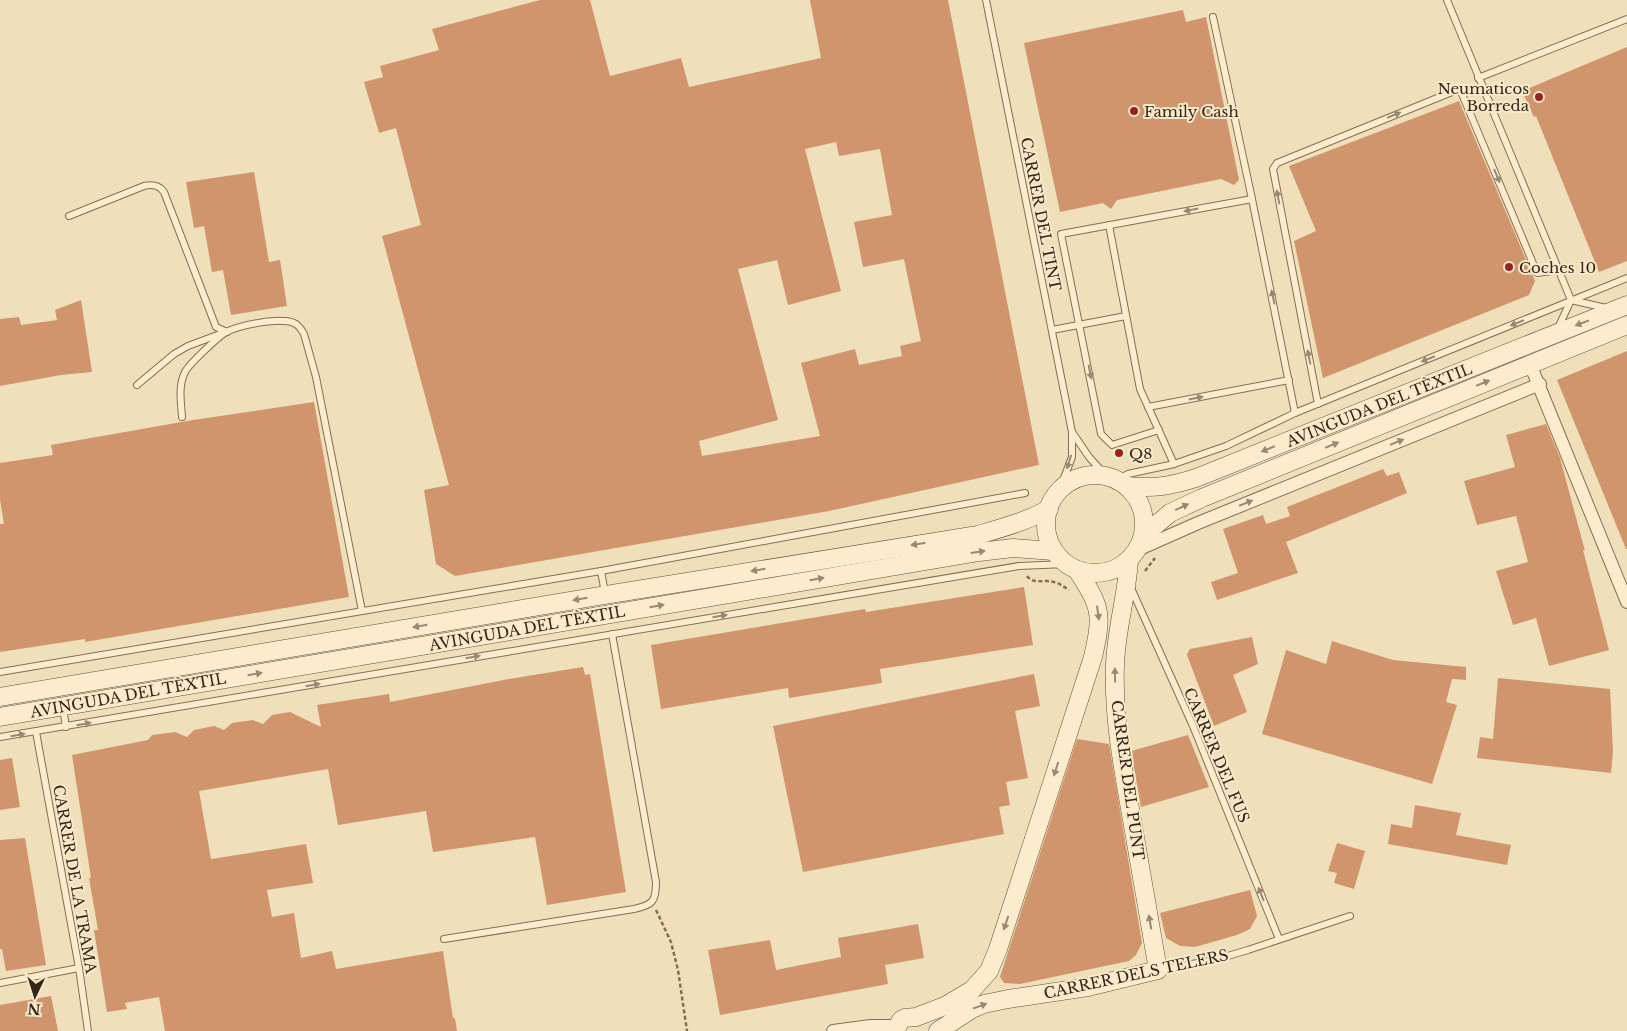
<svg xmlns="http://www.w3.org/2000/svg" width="1627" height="1031" viewBox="0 0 1627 1031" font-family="'Libre Baskerville',serif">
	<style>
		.building { fill: #d0956d; fill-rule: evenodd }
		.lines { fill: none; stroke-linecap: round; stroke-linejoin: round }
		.lane-casing { stroke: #866e54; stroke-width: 8 }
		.street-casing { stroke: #866e54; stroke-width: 14 }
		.secondary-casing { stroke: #684f37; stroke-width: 19 }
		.path { stroke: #866e54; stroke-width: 2.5; stroke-dasharray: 4 2.5; stroke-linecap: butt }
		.lane { stroke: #faeccd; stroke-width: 6 }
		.street { stroke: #faeccd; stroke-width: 12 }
		.secondary { stroke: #faeccd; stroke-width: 18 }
		.oneway { fill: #978974 }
		.poi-dot { fill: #982123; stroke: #f7e9c9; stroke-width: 2 }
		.labels { text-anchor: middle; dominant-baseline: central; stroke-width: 4; stroke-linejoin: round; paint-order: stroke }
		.poi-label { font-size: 15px; fill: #34261a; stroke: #f7e9c9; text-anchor: start }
		.street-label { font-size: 15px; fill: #34261a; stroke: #f7e9c9 }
	</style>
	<rect width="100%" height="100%" fill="#efdfba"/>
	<g class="building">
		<path d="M540,0h50l20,76 71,-18 8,29 132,-29 -11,-58h138l91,465 -210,46 -374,65 -19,-12 -12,-74 25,-5 -67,-249 39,-11 -25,-97 -17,5 -15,-51 19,-5 -3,-11 59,-16 -7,-21zM836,142l3,14 41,-7 12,66 -38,7 9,45 41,-8 17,82 -21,5 2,10 -43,9 -4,-16 -54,14 19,73 -118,20 -3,-15 79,-21 -40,-151 39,-9 11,45 53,-14 -36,-142z"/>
		<path d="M1183,10l3,12 20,-5 33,163 -5,5 -13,-6 -104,21 -6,9 -8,-6 -43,9 -36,-169z"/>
		<path d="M1627,47v214l-28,11 -63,-156 -2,1 -12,-26z"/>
		<path d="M1459,101l76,180 -6,14 -206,83 -29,-137 22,-10 -27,-65z"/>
		<path d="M254,172l15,90 11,-2 7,46 -56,9 -8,-45 -11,2 -8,-46 -10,2 -8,-46z"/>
		<path d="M81,300l11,72 -31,3 -61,11v-67l19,-2 2,8 36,-5 -2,-10z"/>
		<path d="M1627,351v198h-1l-69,-169z"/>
		<path d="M314,402l35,195 -264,45v-3l-85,13v-128h4l-4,-24v-37l53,-8 -2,-10 142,-25z"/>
		<path d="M1546,424l14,34 25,93 -2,-1 26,100 -60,16 -13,-48 -23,7 -17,-54 32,-9 -12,-46 -39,9 -13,-44 51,-14 -9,-32z"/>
		<path d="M1383,469l4,7 12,-4 8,21 -121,49 12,31 -81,27 -6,-18 27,-9 -15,-44 40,-14 3,9 24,-8 -3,-9z"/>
		<path d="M1024,587l9,58 -153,24 2,14 -93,15 -1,-10 -127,21 -10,-64 214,-36 1,3z"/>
		<path d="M1252,637l6,27 -25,11 14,37 -33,14 -27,-71 1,-3 2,-3z"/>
		<path d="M1332,641l61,19 73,7v13l-14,-1 -6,23 11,3 -25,79 -170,-50 24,-84 40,14z"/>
		<path d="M583,667l2,8 5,-1 36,218 -79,13 -12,-68 -102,15 -7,-41 -88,14 -10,-56 -129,22 12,68 95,-15 7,39 -46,7 5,27 22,-4 7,45 31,-7 4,18 107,-18 10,67h2l2,13h-292l-6,-34 -34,6 2,6 -20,3 -13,-82h4l-9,-52h2l-19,-123 76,-15 4,-5 23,-3 12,5 7,-7 20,-4 10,4 8,-7 21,-3 10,4 9,-9 18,-3 31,15 -4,-22 72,-11 1,8 119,-23z"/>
		<path d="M1034,674l6,32 -25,5 13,67 -22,4 4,23 -11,2 5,27 -201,38 -30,-146z"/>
		<path d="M1498,678l112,11 3,63 -2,21 -134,-15 3,-21 13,2z"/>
		<path d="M1188,735l21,52 -68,20 -10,-56z"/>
		<path d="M1077,739l32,5 33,199 -6,12 -7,6 -5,1 -104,22 -16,-1 -4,-6z"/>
		<path d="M12,758l8,49 -20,3v-50z"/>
		<path d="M1415,805l46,8 -5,22 55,10 -4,20 -119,-21 3,-20 21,4z"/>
		<path d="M25,838l21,127 -40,6 -4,-22h-2v-109z"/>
		<path d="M1337,843l28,8 -11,38 -20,-6 3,-10 -9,-2z"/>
		<path d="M1250,890l7,26 -7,13 -13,6 -42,12 -15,-1 -14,-8 -6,-25z"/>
		<path d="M918,924l6,34 -39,7 3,19 -168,31 -12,-65 62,-10 6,30 65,-13 -3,-19z"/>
		<path d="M51,996l7,35h-58v-26z"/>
	</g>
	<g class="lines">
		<defs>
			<g id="lane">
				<path d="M986,0l86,432v25l-13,34"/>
				<path d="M1447,0l124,300"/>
				<path d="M1213,17l39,182"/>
				<path d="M1478,78l149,-59"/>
				<path d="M69,216l75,-30c9,-2 15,-1 20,6l52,135 11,5"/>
				<path d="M1109,225l31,164 34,75"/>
				<path d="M1571,300l35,8"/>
				<path d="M1558,328l13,-28"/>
				<path d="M1052,330l74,-14"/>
				<path d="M137,385l37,-31 14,-8 32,-12"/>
				<path d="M1318,404l-45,-235 4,-6 180,-73 5,4 75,179 22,-3"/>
				<path d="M1148,407l141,-27"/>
				<path d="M182,417c-1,-15 -4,-31 3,-45 4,-8 33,-35 41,-40 15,-7 53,-15 68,-9 5,2 7,6 10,11l12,43 46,234"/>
				<path d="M1159,430l-47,15 -11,-11 -40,-200 191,-35 43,214"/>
				<path d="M1072,432l17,25 17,19"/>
				<path d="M1116,480l12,-6 46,-10 52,-18 69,-33 332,-135"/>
				<path d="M601,571l4,22"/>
				<path d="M1131,588l62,138 86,213"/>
				<path d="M0,672l601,-101 424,-78"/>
				<path d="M63,708l3,19"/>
				<path d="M36,732l43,236 9,63"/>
				<path d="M0,737l1019,-171 47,-2"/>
				<path d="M444,939l190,-30c19,-4 22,-8 22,-27l-44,-248"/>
				<path d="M1159,970l55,-10 34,-10 102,-34"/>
				<path d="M0,983l79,-15"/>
			</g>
			<g id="street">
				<path d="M1530,364l97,238"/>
				<path d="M1137,550l61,-27 342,-139"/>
				<path d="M833,1031l38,-5h25"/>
			</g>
			<g id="secondary">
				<circle cx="1095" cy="524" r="49"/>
				<path d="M1127,486c27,3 43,0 69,-8l431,-173"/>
				<path d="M1143,536l27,-23 32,-15 425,-173"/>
				<path d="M0,697l605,-102 373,-60c24,-7 49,-14 71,-26"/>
				<path d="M0,717l979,-165 34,-4 41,3"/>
				<path d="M895,1031l6,-11 4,-2 11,-1 29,-11 27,-16 17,-19 9,-22 95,-292c10,-44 8,-50 -16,-87"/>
				<path d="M938,1031l34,-22 12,-5 24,-5 80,-12 70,-17c-9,-50 -17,-100 -26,-150 -9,-51 -19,-103 -17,-155 1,-35 12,-70 14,-105"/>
			</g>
		</defs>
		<use href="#lane" class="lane-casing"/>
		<use href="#street" class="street-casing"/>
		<use href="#secondary" class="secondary-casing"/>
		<g class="path">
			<path d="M1145,571l10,-13"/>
			<path d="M1027,576c7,9 17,3 27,6 5,1 10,5 15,8"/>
			<path d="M656,910l15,32 7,28 9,61"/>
		</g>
		<use href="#lane" class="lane"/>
		<use href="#street" class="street"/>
		<use href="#secondary" class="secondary"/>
	</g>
	<defs><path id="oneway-solid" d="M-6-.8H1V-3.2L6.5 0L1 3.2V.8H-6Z" transform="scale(1.25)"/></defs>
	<g class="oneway">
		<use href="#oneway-solid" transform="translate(1394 115) rotate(-22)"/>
		<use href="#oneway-solid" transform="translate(1497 176) rotate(67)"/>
		<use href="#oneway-solid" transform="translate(1278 197) rotate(-101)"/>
		<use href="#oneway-solid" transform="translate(1191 210) rotate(169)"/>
		<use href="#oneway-solid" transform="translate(1273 297) rotate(-102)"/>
		<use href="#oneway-solid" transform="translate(1517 323) rotate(158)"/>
		<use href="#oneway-solid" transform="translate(1582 323) rotate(159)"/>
		<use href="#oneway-solid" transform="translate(1309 357) rotate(-101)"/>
		<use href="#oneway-solid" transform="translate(1428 359) rotate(158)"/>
		<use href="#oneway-solid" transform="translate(1090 372) rotate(79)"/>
		<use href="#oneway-solid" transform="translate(1483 383) rotate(-22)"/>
		<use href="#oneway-solid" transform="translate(1196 398) rotate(-11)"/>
		<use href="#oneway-solid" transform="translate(1397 442) rotate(-22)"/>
		<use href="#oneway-solid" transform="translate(1332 445) rotate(-22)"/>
		<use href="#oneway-solid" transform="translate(1268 449) rotate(158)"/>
		<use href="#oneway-solid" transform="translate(1069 462) rotate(107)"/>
		<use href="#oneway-solid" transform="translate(1246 503) rotate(-22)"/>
		<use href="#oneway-solid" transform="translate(1182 507) rotate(-25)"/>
		<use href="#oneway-solid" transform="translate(918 544) rotate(171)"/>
		<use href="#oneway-solid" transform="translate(978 552) rotate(-8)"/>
		<use href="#oneway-solid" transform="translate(758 570) rotate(171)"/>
		<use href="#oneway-solid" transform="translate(817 579) rotate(-10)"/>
		<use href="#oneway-solid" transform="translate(580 599) rotate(170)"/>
		<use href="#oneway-solid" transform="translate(657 606) rotate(-10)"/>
		<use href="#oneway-solid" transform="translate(1098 613) rotate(82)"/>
		<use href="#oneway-solid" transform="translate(720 616) rotate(-9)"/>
		<use href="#oneway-solid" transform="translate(420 626) rotate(170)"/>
		<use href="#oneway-solid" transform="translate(473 657) rotate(-10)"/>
		<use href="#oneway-solid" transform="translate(255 674) rotate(-10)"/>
		<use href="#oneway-solid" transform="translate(1115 675) rotate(-91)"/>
		<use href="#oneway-solid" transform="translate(313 685) rotate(-10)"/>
		<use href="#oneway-solid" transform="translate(84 724) rotate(-10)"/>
		<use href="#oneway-solid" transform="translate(18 735) rotate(-9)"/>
		<use href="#oneway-solid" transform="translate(1056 769) rotate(108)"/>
		<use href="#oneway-solid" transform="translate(1261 894) rotate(-112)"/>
		<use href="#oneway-solid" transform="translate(1150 922) rotate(-100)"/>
		<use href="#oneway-solid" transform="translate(1006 923) rotate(108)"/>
		<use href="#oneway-solid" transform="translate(980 1006) rotate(-20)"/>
	</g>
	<g class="poi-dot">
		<circle cx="1539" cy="97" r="5"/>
		<circle cx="1134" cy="111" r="5"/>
		<circle cx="1509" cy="267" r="5"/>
		<circle cx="1119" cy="453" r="5"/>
	</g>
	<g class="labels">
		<g class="poi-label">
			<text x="1529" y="88" text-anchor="end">Neumaticos<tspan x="1529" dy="17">Borreda</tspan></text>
			<text x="1144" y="111">Family Cash</text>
			<text x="1519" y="267">Coches 10</text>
			<text x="1129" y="453">Q8</text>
		</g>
		<g class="street-label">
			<text transform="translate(1041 214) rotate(79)">CARRER DEL TINT</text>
			<text transform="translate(1379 405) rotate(-22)">AVINGUDA DEL TÈXTIL</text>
			<text transform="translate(527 628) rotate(-10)">AVINGUDA DEL TÈXTIL</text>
			<text transform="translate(128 695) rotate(-10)">AVINGUDA DEL TÈXTIL</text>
			<text transform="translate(1217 755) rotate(67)">CARRER DEL FUS</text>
			<text transform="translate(1128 780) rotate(82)">CARRER DEL PUNT</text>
			<text transform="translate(75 879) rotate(80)">CARRER DE LA TRAMA</text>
			<text transform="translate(1136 974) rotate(-12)">CARRER DELS TELERS</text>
		</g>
	</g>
	<g transform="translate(35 996) rotate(184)" stroke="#f7e9c9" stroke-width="4" paint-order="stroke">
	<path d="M0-4L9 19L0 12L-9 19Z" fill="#34261a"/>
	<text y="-8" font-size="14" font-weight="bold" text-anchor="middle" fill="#34261a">N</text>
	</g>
</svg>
